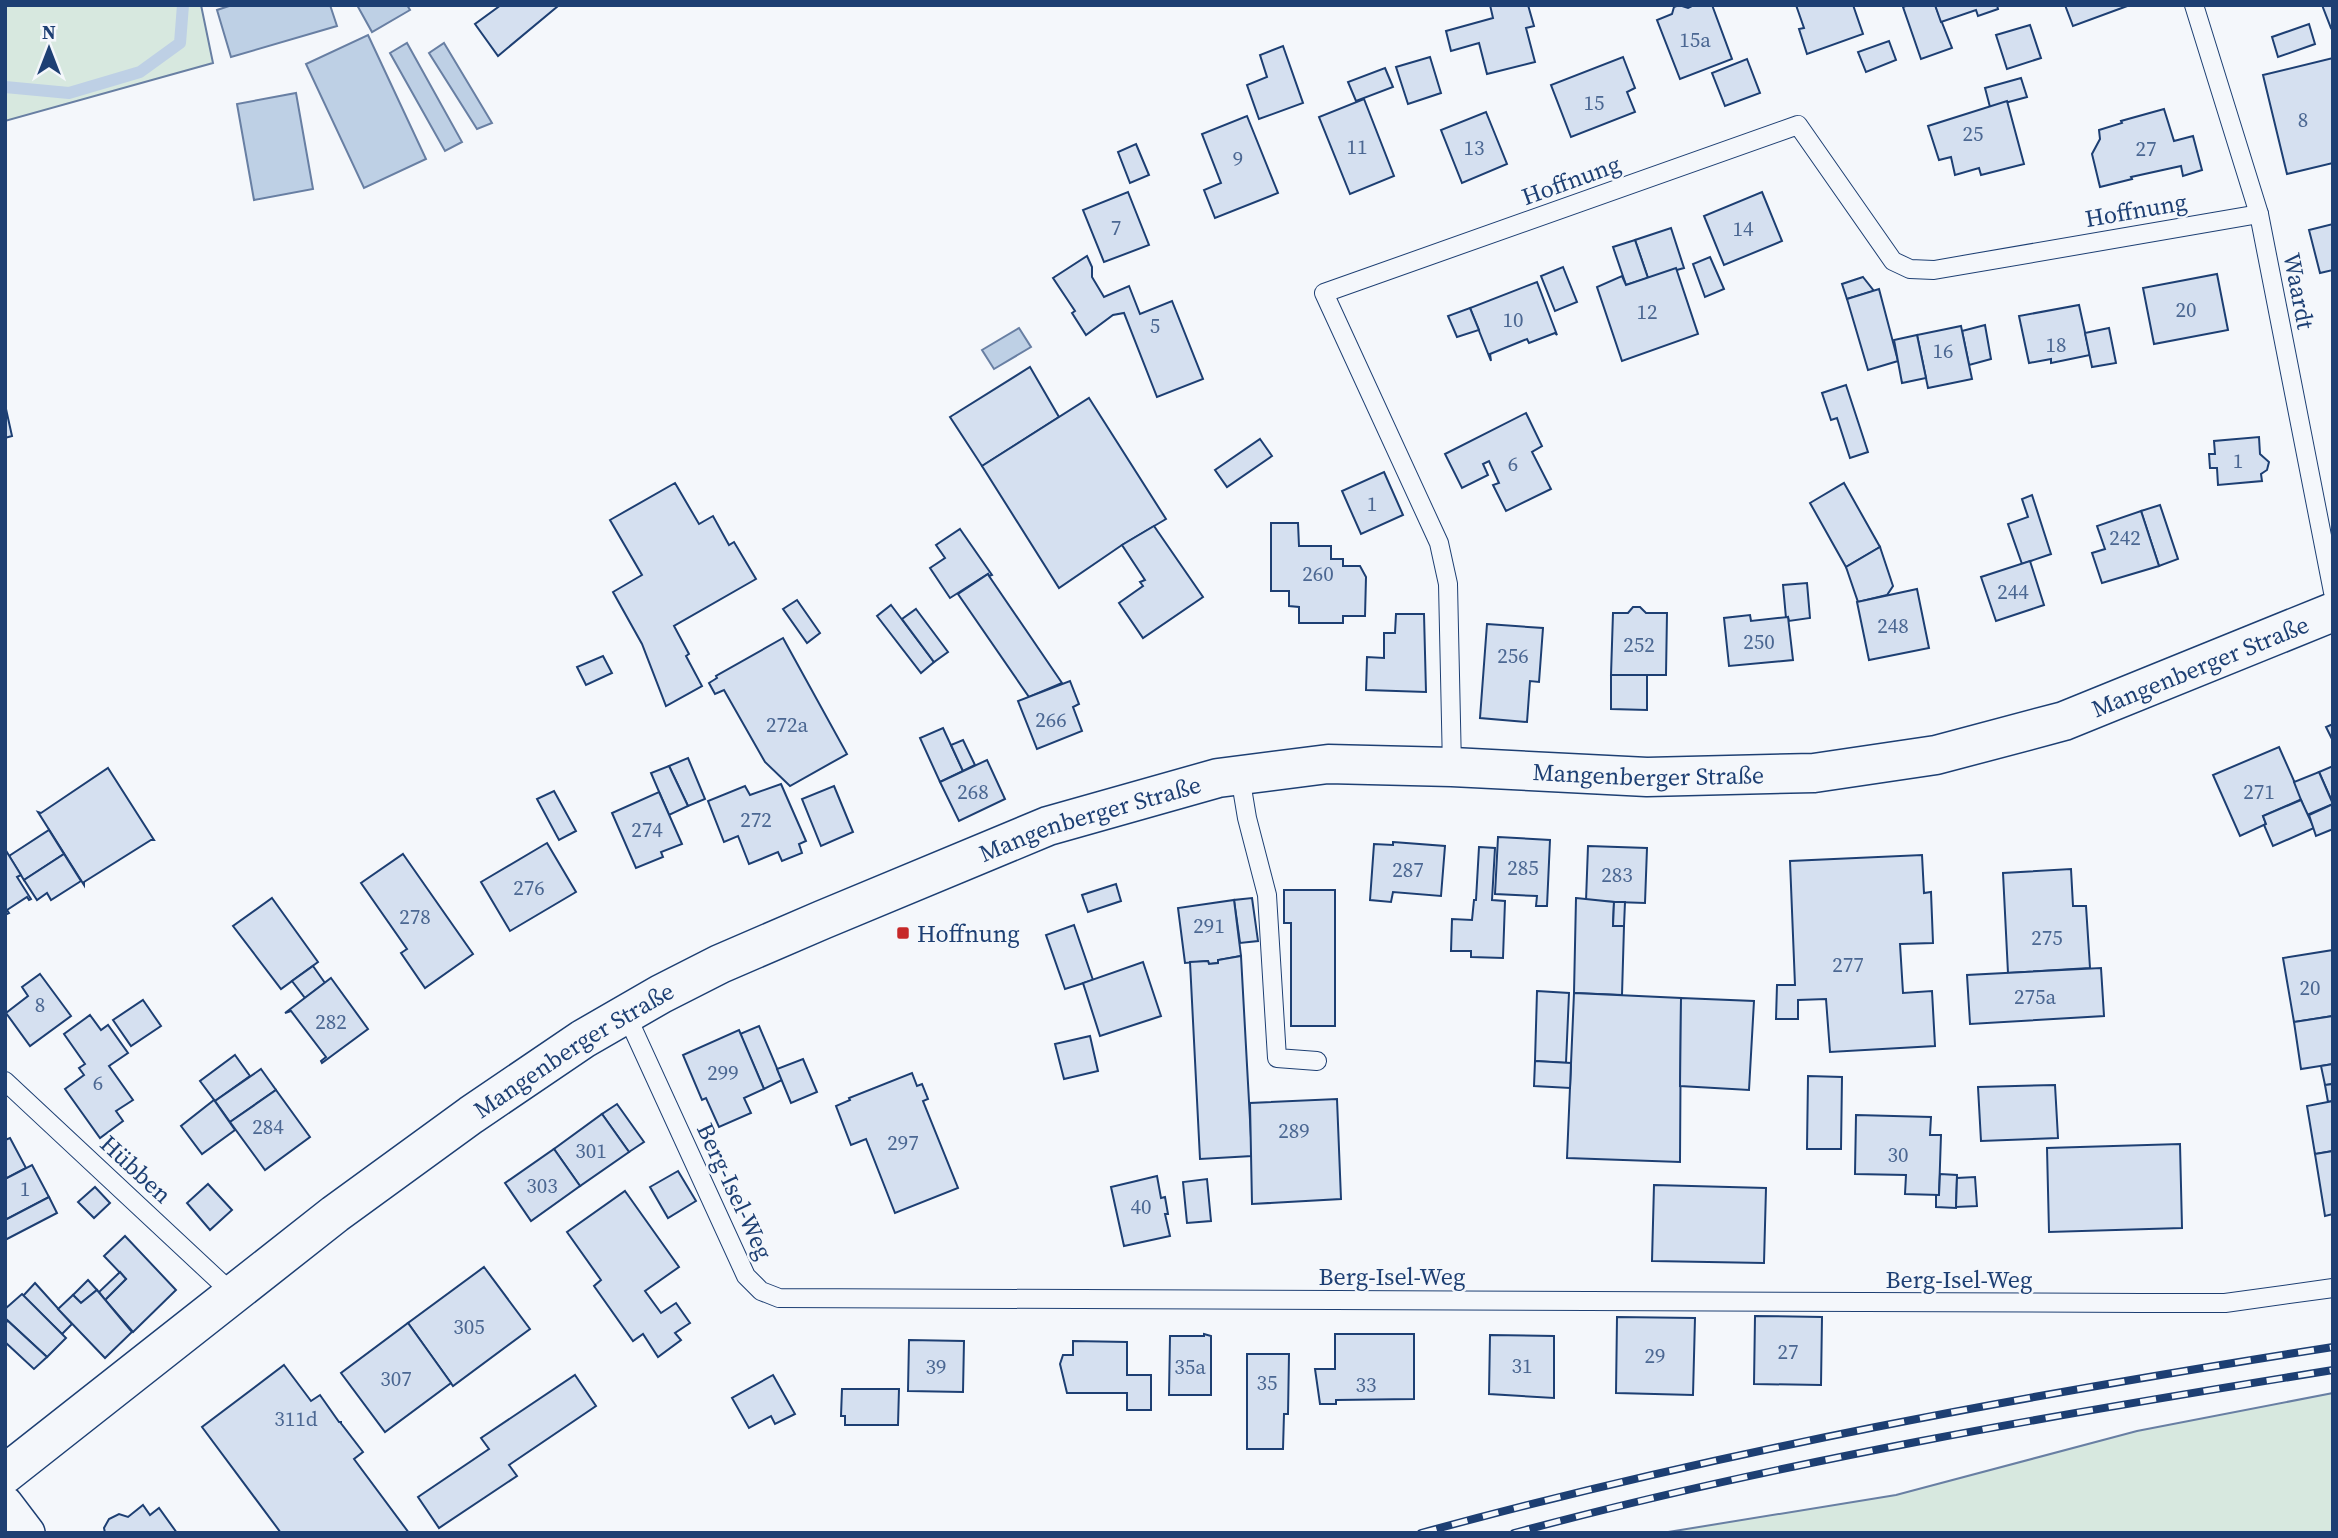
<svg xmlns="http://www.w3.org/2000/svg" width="2338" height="1538" viewBox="0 0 2338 1538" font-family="'Source Serif 4',serif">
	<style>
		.green { fill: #d7e8df; stroke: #687fa3; stroke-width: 2 }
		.water { fill: #bed0e5; stroke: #687fa3; stroke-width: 2 }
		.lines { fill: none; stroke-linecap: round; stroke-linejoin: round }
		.stream { stroke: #bed0e5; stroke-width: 12 }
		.building { fill: #d5e0f0; stroke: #1d3f73; stroke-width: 2 }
		.service-casing { stroke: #1d3f73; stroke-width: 20 }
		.minor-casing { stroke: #1d3f73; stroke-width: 38 }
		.secondary-casing { stroke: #1d3f73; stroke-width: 41 }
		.service { stroke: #f4f7fb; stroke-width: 18 }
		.minor { stroke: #f4f7fb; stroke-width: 35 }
		.secondary { stroke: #f4f7fb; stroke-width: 38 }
		.rail-casing { stroke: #1d3f73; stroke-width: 8 }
		.rail { stroke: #f4f7fb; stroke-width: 5; stroke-dasharray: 16; stroke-linecap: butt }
		.poi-dot { fill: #c62828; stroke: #f4f7fb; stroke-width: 2.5 }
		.labels { text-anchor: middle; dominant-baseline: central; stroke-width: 5; stroke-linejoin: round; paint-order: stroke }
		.number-label { font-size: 21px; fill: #4b6792 }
		.street-label { font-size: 24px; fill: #1d3f73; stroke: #f4f7fb }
		.poi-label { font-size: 24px; fill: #1d3f73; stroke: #f4f7fb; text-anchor: start }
	</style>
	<rect width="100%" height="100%" fill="#f4f7fb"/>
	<g class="green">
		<path d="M5,5h196l12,58 -208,58z"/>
		<path d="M2333,1393v140h-671l234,-38 241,-64z"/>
	</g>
	<g class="water">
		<path d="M232,5h98l7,21 -106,31 -14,-47z"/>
		<path d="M357,5h50l3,5 -38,22z"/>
		<path d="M368,35l58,124 -62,29 -58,-124z"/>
		<path d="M407,43l55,99 -17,9 -55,-98z"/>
		<path d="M444,43l48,80 -15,6 -48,-76z"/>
		<path d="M296,93l17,96 -59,11 -17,-96z"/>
		<path d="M1019,328l12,19 -37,22 -12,-19z"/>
	</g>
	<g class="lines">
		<path class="stream" d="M5,87l64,6 71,-21 40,-29 3,-38"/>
	</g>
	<g class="building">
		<path d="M501,5h57v1l-60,50 -23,-32z"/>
		<path d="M1490,5h38l6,21 -8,2 9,34 -48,12 -8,-31 -28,8 -5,-20 47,-13z"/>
		<path d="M1679,5l9,3 6,-3h18l20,54 -52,20 -23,-59 15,-6 2,-7z"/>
		<path d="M1796,5h57l10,29 -56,20 -8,-25 5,-1z"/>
		<path d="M1908,5h27l17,43 -31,11 -18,-52z"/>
		<path d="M1935,5h62l1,4 -20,7 -2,-6 -35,12z"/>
		<path d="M2065,5h65l-57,21z"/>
		<path d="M2322,5h11v22l-2,1z"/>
		<path d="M2309,24l6,20 -37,13 -6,-20z"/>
		<path d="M2030,25l11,33 -34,11 -11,-34z"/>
		<path d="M1889,41l7,19 -30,12 -8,-20z"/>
		<path d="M1283,46l20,57 -44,16 -12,-34 20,-8 -7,-22z"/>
		<path d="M1430,57l11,36 -33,11 -12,-37z"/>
		<path d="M1623,57l12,31 -8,4 8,20 -64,25 -20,-52z"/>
		<path d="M2333,58v105l-46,11 -24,-99z"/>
		<path d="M1747,59l13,34 -35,13 -13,-33z"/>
		<path d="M1385,68l8,19 -37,14 -8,-19z"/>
		<path d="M2021,78l6,19 -37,10 -5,-19z"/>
		<path d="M1364,99l30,77 -44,18 -31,-77z"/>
		<path d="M2007,101l17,63 -43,11 -2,-7 -24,7 -4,-18 -12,3 -11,-34z"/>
		<path d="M2164,109l10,32 19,-5 9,34 -19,6 -2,-10 -50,11 1,2 -32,8 -8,-33 8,-15 -1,-9 23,-7 -1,-2z"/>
		<path d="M1486,112l21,52 -45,19 -21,-53z"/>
		<path d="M1247,116l31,77 -63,25 -11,-28 17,-7 -19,-49z"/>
		<path d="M1136,144l13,31 -19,8 -12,-31z"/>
		<path d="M1128,192l21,53 -45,17 -21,-52z"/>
		<path d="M1762,192l20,49 -58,24 -20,-49z"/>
		<path d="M2333,224v46l-13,3 -11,-43z"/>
		<path d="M1671,228l13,40 -36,10 -13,-38z"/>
		<path d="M1635,240l13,38 -22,7 -13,-38z"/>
		<path d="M1087,256l5,11v10l12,20 25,-11 11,28 32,-13 31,78 -46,18 -33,-84 -11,2 -27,20 -14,-22 3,-2 -22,-33z"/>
		<path d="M1710,257l14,32 -19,8 -12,-33z"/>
		<path d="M1563,267l14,35 -22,9 -14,-35z"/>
		<path d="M1676,268l22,66 -76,27 -25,-74 25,-11 4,9z"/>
		<path d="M2217,274l11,56 -74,14 -11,-56z"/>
		<path d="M1863,277l11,14 -27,8 -5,-15z"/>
		<path d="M1537,282l20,53 -2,-2 -26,10 -2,-4 -37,15 1,7 -21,-53z"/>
		<path d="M1879,289l19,72 -30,9 -21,-71z"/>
		<path d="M2079,305l11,50 -39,8v-4l-22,4 -10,-47z"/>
		<path d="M1470,308l9,22 -22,7 -9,-21z"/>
		<path d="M1985,325l6,34 -22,6 -7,-34z"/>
		<path d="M1961,326l11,53 -44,9 -11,-53z"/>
		<path d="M2109,328l7,35 -24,4 -7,-34z"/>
		<path d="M1917,335l9,43 -24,5 -8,-43z"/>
		<path d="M1030,367l29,50 -77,49 -32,-49z"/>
		<path d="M1846,385l22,67 -18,6 -13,-40 -6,2 -9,-27z"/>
		<path d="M1089,398l77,121 -44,26 -63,43 -77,-122z"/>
		<path d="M6,409l6,27 -7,2v-29z"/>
		<path d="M1526,413l16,33 -10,6 19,37 -45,22 -13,-26 6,-2 -10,-22 -6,3 5,11 -26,13 -17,-34z"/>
		<path d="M2259,437l1,17 9,8 -2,8 -6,4 1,7 -44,4 -1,-17h-7l-1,-14h6l-1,-13z"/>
		<path d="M1260,439l12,17 -45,31 -12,-17z"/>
		<path d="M1384,472l19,43 -42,19 -19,-43z"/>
		<path d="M675,483l24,41 14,-8 16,29 5,-3 22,37 -82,47 15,28 -3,2 16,30 -36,20 -24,-62 -29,-52 29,-17 -32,-55z"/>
		<path d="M1844,483l36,64 -34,20 -36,-64z"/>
		<path d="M2032,495l19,59 -29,10 -14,-40 20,-7 -6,-18z"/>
		<path d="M2160,505l18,54 -19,7 -18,-55z"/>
		<path d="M2141,511l18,55 -57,17 -10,-30 13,-4 -8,-23z"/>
		<path d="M1271,523h27l1,23h32v13h12v7h17l6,11 -1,39h-22v7h-44v-16l-10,-1v-15h-18z"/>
		<path d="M1154,526l49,71 -60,41 -24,-35 24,-17 -3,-4 5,-2 -23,-35z"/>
		<path d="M960,529l32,46 -3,1 -1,-2 -38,24 -20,-30 15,-10 -9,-13z"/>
		<path d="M1880,547l13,39 -6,9 -29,7 -12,-35z"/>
		<path d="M2030,561l14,44 -48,16 -15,-44z"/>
		<path d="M988,574l1,2 73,107 -33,14 -71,-103z"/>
		<path d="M1807,583l3,35 -21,3 -1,-4 -2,1 -3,-33z"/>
		<path d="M1917,589l12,59 -60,12 -12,-58z"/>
		<path d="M797,600l23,33 -13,10 -24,-34z"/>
		<path d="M891,605l43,57 -13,11 -44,-57z"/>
		<path d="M1633,607h7l6,6h21l-1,62h-55l2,-62h15z"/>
		<path d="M916,609l32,43 -14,10 -32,-43z"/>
		<path d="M1396,614h28l2,78 -60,-2 1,-33 17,1v-25h11z"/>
		<path d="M1750,615l1,6 37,-4 5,43 -64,6 -5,-48z"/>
		<path d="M1487,624l56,4 -4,54 -9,-1 -3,41 -47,-4z"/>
		<path d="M783,638l64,116 -57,32 -25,-24 -41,-72 -9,4 -6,-11 8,-5 -1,-2z"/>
		<path d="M603,656l9,17 -26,12 -9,-18z"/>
		<path d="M1611,675h36v35l-36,-1z"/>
		<path d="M1070,681l9,23 -6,3 9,24 -45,18 -19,-48z"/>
		<path d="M2333,724v17l-7,-14z"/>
		<path d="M943,728l20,43 -23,11 -20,-44z"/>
		<path d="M963,740l12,25 -12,6 -12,-26z"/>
		<path d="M2279,747l23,52 -39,17 3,8 -26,12 -27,-61z"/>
		<path d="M688,758l17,41 -17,7 -19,-40z"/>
		<path d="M987,760l18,39 -46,22 -19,-39z"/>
		<path d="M669,766l19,40 -19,9 -18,-42z"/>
		<path d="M2333,766v38l-14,-32z"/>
		<path d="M108,768l46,72h-3l-67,42v3l-46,-73 3,1z"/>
		<path d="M2319,772l14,32 -26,11 -13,-33z"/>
		<path d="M781,784l25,57 -7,3 3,9 -20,8 -4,-9 -29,12 -11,-28 -14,6 -16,-41 37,-15 5,9z"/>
		<path d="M834,786l19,46 -32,14 -19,-47z"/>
		<path d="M554,791l22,40 -17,9 -22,-41z"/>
		<path d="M659,792l23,52 -21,8 2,5 -27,11 -24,-55z"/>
		<path d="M2301,800l13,28 -41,18 -9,-21 2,-1 -3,-8z"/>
		<path d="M2333,804v25l-17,7 -7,-21z"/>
		<path d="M49,830l15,24 -40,26 -15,-24z"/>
		<path d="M1498,837l52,3 -3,66h-11l1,-10 -42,-2z"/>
		<path d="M1393,842l52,4 -4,50 -48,-4 -2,10 -21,-2 4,-56 19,1z"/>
		<path d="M547,843l29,49 -66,39 -29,-49z"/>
		<path d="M1588,846l59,2 -2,55 -59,-2z"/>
		<path d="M1479,847l16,1 -3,52 13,1 -2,57 -32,-1v-6h-20l1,-32 20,1 2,-20h2z"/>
		<path d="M5,849l16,26 -4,2 14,22 -2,1 -2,-3 -20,13 2,3 -4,2z"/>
		<path d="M64,854l17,27 -30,19 -4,-7 -10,7 -13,-20z"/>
		<path d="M403,854l70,100 -48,34 -24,-35 6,-4 -46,-66z"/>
		<path d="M1922,855l2,38 7,-1 2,51 -33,1 3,49 29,-2 3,55 -105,6 -4,-53 -28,1v19h-22l1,-34h18l-5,-124z"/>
		<path d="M2071,869l2,37h13l4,62 -82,5 -5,-100z"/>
		<path d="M1116,884l5,17 -33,11 -6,-17z"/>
		<path d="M1284,890h51v136h-44v-103h-7z"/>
		<path d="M272,898l46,64 -37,27 -48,-63z"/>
		<path d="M1252,898l6,43 -18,2 -6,-43z"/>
		<path d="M1576,898l38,4 -1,24h11l-2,69 -48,-2z"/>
		<path d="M1234,900l7,56 -23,4v3l-9,1 -1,-3 -23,2 -7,-55z"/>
		<path d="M1614,902h11l-1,24h-11z"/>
		<path d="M1074,925l19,55 -28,9 -19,-54z"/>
		<path d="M2333,950v66l-39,6 -11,-64z"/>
		<path d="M1241,956l11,200 -52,3 -10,-197 18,-1 1,3 9,-1v-3z"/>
		<path d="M1143,962l18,54 -61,20 -17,-53z"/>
		<path d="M313,966l12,17 -20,15 -13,-17z"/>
		<path d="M2101,968l3,48 -134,8 -3,-49z"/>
		<path d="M40,974l31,42 -41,30 -24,-33 22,-17 -6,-9z"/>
		<path d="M331,978l37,51 -46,34 -1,-2 5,-4 -35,-46 -6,2z"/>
		<path d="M1537,991l32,2 -3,70 -31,-2z"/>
		<path d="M1574,993l107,5 -1,164 -113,-4z"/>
		<path d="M1681,998l73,3 -5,89 -69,-4z"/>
		<path d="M143,1000l18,26 -30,20 -18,-26z"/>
		<path d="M90,1015l11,15 7,-5 20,28 -19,13 24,34 -17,11 7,10 -23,17 -35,-49 19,-14 -5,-7 6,-4 -21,-30z"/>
		<path d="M2333,1016v48l-32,5 -7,-47z"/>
		<path d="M759,1026l23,54 -18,9 -24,-55z"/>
		<path d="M739,1030l25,59 -20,9 7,15 -32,14 -13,-29 -4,2 -19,-45z"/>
		<path d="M1090,1036l8,35 -34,8 -9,-35z"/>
		<path d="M235,1055l15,21 -35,25 -15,-20z"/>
		<path d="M803,1059l14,33 -26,11 -14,-34z"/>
		<path d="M1535,1061l36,2 -1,25 -36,-2z"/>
		<path d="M2333,1064v20l-8,1 -4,-19z"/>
		<path d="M261,1069l15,21 -46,32 -15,-21z"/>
		<path d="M912,1073l5,13 5,-2 6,15 -5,2 35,87 -63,25 -29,-74 -15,6 -15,-39 14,-6 -1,-2z"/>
		<path d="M1808,1076l34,1 -1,72h-34z"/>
		<path d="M2333,1084v17l-5,1 -3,-17z"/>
		<path d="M2055,1085l3,53 -77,3 -3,-54z"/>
		<path d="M276,1090l34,47 -45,33 -35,-48z"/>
		<path d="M1337,1099l4,100 -89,5 -2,-101z"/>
		<path d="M214,1100l21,30 -33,24 -21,-28z"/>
		<path d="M2333,1101v50l-18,3 -8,-48z"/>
		<path d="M617,1104l27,38 -15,10 -27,-38z"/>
		<path d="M602,1114l27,38 -49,34 -26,-37z"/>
		<path d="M1856,1115l75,2 -1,18h11l-2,60 -34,-1 1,-19 -51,-1z"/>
		<path d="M10,1138l16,30 -21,11v-39z"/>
		<path d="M2180,1144l2,84 -133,4 -2,-84z"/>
		<path d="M554,1149l26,37 -49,35 -26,-38z"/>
		<path d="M2333,1151v63l-8,2 -10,-62z"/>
		<path d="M32,1165l17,32 -44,23v-41z"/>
		<path d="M678,1171l18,30 -28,17 -18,-31z"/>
		<path d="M1940,1174l17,1 -1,33 -20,-1v-12h3z"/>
		<path d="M1157,1176l4,22 4,-1 3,17h-3l5,22 -46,10 -13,-59z"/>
		<path d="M1975,1177l2,29 -21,1 1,-29z"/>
		<path d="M1207,1179l4,42 -24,2 -4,-41z"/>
		<path d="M208,1184l24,26 -22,20 -23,-27z"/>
		<path d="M1654,1185l112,3 -2,75 -112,-2z"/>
		<path d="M95,1187l15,16 -16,15 -16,-16z"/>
		<path d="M625,1191l54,76 -34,24 16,22 15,-10 14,20 -15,10 6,7 -23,17 -15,-23 -10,7 -39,-55 7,-6 -34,-48z"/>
		<path d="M49,1197l8,16 -52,27v-20z"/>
		<path d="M125,1236l51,54 -43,42 -28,-32 21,-21 -22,-23z"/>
		<path d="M484,1267l46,62 -77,57 -45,-63z"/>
		<path d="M120,1272l6,7 -21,21 -6,-8z"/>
		<path d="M88,1280l9,10 -16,13 -8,-8z"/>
		<path d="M35,1283l37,41 -10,10 -39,-38z"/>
		<path d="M97,1290l35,42 -27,26 -47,-49 15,-14 8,8z"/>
		<path d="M22,1294l44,44 -19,19 -42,-39v-9z"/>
		<path d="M1755,1316l67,1 -1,68 -67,-1z"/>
		<path d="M1617,1317l78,1 -2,77 -77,-2z"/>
		<path d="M8,1321l39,36 -13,12 -29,-27v-19z"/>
		<path d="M408,1323l43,60 -66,49 -44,-59z"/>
		<path d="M1204,1334l7,2v59h-42l1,-59h34z"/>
		<path d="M1335,1334h79v65l-78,1v4h-16l-5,-35h20z"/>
		<path d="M1490,1335l64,1v62l-65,-4z"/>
		<path d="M909,1340l55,1 -1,51 -55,-1z"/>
		<path d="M1073,1341l54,1v33h24v35h-24v-17h-60l-7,-29 3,-9h10z"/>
		<path d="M1247,1354h42l-1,60h-4l-1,35h-36z"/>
		<path d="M284,1365l27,36 9,-6 19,27h3h-2l23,30 -9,7 55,74h-128l-79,-106z"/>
		<path d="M575,1375l21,31 -87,59 8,11 -78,52 -21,-31 71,-48 -8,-11z"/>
		<path d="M773,1375l22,39 -20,10 -4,-8 -22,12 -17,-30z"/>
		<path d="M842,1389h57l-1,36h-53v-9h-4z"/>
		<path d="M143,1505l7,10 9,-7 18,25h-72l-1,-5 5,-9 10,-5 9,3z"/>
	</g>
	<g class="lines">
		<defs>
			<g id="service">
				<path d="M2194,5l65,209 74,378"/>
				<path d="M1452,767l-4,-183 -9,-41 -115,-250 474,-168 95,136 17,8 24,1 325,-56"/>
				<path d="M1240,776l7,42 20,77 10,163 40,3"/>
				<path d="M626,1014l120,262 15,15 18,7 1363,5h83l108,-15"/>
				<path d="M5,1081l227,212"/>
			</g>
			<path id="minor" d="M5,1504l22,29"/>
			<g id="secondary">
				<path id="s1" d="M5,1474l330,-260 136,-99 112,-76 78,-45 59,-30 102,-44 226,-94 170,-48 110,-14 124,3 195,10 167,-4 122,-18 128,-34 269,-109"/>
			</g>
		</defs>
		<use href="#service" class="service-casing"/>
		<use href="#minor" class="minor-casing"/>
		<use href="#secondary" class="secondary-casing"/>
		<use href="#service" class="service"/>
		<use href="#minor" class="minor"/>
		<use href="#secondary" class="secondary"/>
		<defs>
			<g id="rail">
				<path d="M1421,1533c300,-82 605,-138 912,-186"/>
				<path d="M1514,1533c267,-72 546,-119 819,-163"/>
			</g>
		</defs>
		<use href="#rail" class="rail-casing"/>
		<use href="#rail" class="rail"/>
	</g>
	<rect class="poi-dot" x="896" y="926" width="14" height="14" rx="3.5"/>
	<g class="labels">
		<g class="number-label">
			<text x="1695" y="39">15a</text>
			<text x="1594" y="102">15</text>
			<text x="2303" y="119">8</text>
			<text x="1973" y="133">25</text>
			<text x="1357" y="146">11</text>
			<text x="1474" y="147">13</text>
			<text x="2146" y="148">27</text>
			<text x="1238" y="158">9</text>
			<text x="1116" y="227">7</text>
			<text x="1743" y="228">14</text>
			<text x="2186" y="309">20</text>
			<text x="1647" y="311">12</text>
			<text x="1513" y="319">10</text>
			<text x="1155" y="325">5</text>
			<text x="2056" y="344">18</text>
			<text x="1943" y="350">16</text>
			<text x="2238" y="460">1</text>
			<text x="1513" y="463">6</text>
			<text x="1372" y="503">1</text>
			<text x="2125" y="537">242</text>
			<text x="1318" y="573">260</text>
			<text x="2013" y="591">244</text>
			<text x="1893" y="625">248</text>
			<text x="1759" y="641">250</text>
			<text x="1639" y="644">252</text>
			<text x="1513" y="655">256</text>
			<text x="1051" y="719">266</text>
			<text x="787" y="724">272a</text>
			<text x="973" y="791">268</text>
			<text x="2259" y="791">271</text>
			<text x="756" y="819">272</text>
			<text x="647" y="829">274</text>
			<text x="1523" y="867">285</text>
			<text x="1408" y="869">287</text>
			<text x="1617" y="874">283</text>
			<text x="529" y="887">276</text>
			<text x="415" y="916">278</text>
			<text x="1209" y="925">291</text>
			<text x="2047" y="937">275</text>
			<text x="1848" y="964">277</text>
			<text x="2310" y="987">20</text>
			<text x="2035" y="996">275a</text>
			<text x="40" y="1004">8</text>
			<text x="331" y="1021">282</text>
			<text x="723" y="1072">299</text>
			<text x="98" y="1082">6</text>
			<text x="268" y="1126">284</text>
			<text x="1294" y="1130">289</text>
			<text x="903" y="1142">297</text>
			<text x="591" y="1150">301</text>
			<text x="1898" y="1154">30</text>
			<text x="542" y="1185">303</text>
			<text x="25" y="1188">1</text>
			<text x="1141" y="1206">40</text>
			<text x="469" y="1326">305</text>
			<text x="1788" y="1351">27</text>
			<text x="1655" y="1355">29</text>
			<text x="1522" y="1365">31</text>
			<text x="936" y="1366">39</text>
			<text x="1190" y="1366">35a</text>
			<text x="396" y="1378">307</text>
			<text x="1267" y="1382">35</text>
			<text x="1366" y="1384">33</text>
			<text x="296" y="1418">311d</text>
		</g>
		<g class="street-label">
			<text transform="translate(1571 180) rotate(-20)">Hoffnung</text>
			<text transform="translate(2136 210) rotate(-10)">Hoffnung</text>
			<text transform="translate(2299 291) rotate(79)">Waardt</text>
			<text stroke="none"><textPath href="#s1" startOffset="2412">Mangenberger Straße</textPath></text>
			<text stroke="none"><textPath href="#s1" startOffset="1844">Mangenberger Straße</textPath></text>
			<text stroke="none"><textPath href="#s1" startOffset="1278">Mangenberger Straße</textPath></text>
			<text stroke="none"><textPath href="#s1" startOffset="710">Mangenberger Straße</textPath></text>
			<text transform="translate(136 1169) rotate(43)">Hübben</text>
			<text transform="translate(735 1191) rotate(65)">Berg-Isel-Weg</text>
			<text x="1392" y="1276">Berg-Isel-Weg</text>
			<text x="1959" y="1279">Berg-Isel-Weg</text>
		</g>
		<g class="poi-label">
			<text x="917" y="933">Hoffnung</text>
		</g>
	</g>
	<rect width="2338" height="1538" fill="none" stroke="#1d3f73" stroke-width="14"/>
	<g transform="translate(49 49)" stroke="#f4f7fb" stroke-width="5" paint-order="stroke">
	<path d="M0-5L12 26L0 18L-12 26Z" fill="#1d3f73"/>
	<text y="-10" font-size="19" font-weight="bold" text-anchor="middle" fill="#1d3f73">N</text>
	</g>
</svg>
